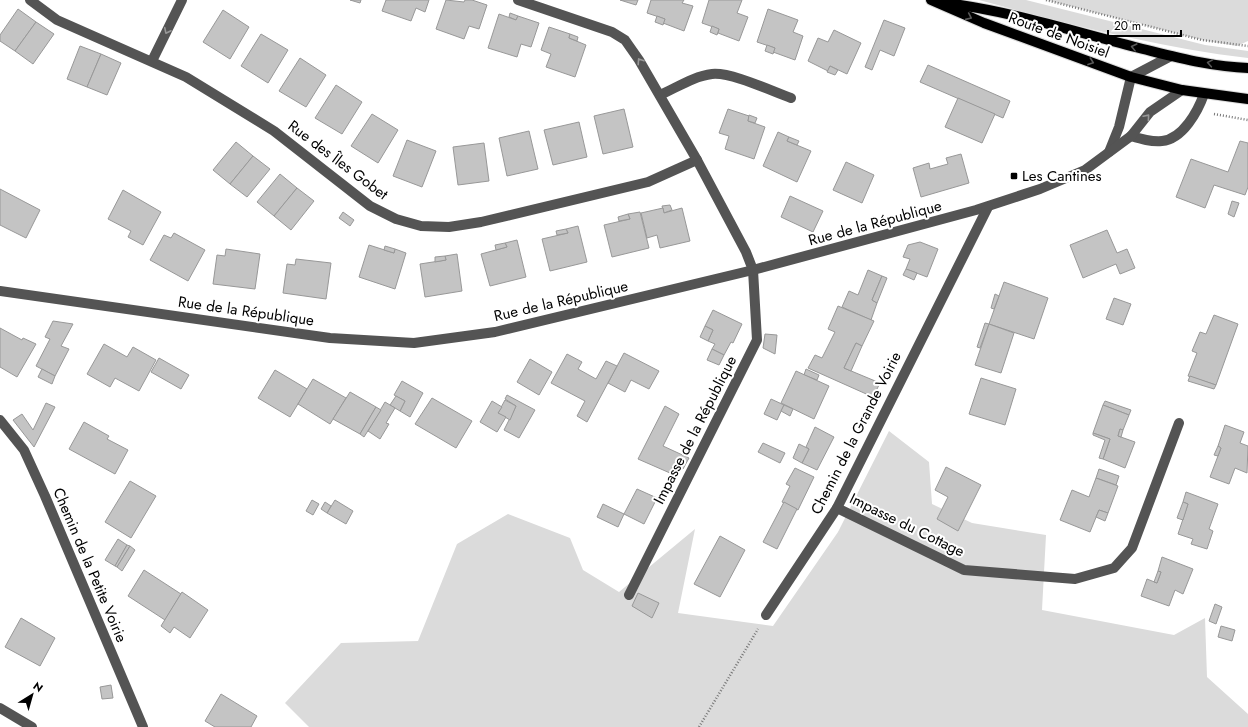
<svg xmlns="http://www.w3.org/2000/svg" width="1248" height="727" viewBox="0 0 1248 727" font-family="Jost,sans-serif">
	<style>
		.green { fill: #dbdbdb }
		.building { fill: #c4c4c4; stroke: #989898 }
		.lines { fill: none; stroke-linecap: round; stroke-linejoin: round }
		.major-casing { stroke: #dbdbdb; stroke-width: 12 }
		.path { stroke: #767676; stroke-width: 2.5; stroke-dasharray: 1 2; stroke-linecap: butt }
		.minor { stroke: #545454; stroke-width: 10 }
		.major { stroke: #000; stroke-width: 10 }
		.oneway { stroke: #595959 }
		.oneway2 { stroke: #989898 }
		.poi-dot { fill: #000; stroke: #fff; stroke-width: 1.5 }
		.labels { text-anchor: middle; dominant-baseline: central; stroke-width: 4; stroke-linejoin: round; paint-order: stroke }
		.street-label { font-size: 15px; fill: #000; stroke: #fff }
		.poi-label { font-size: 15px; fill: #000; stroke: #fff; text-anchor: start }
	</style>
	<rect width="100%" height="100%" fill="#fff"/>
	<g class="green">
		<path d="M979,0h47l179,45 43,6v7c-91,-11 -180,-34 -269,-58z"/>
		<path d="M1046,0h202v41l-11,5 -35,-6z"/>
		<path d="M889,431l40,31 3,42 40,19 74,12 -4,75 132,25 31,-17 2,59 41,37v13h-939l-24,-24 56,-60 77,-2 39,-97 51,-30 62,24 13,32 36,22 76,-63 -17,84 95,13 65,-94z"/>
	</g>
	<g class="building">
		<path d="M350,0h11l-1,3z"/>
		<path d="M386,0h43l-4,12 -9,-4 -5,13 -29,-10z"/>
		<path d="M446,0l18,2 1,-2h7l15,5 -8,24 -10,-3 -5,13 -28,-10z"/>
		<path d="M620,0h18l-2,5z"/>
		<path d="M651,0h33l-2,3 11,3 -9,25 -21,-8 2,-4 -18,-6z"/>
		<path d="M709,0h33l-5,13 11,4 -9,24 -21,-8 1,-4 -17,-6z"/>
		<path d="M18,9l18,13 -21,29 -15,-10v-6z"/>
		<path d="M768,9l30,11 -5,12 10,4 -8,24 -22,-8 2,-4 -18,-6z"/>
		<path d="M223,10l26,17 -19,32 -27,-17z"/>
		<path d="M510,13l8,3 -2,4 -7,-3z"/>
		<path d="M499,14l17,6 2,-4 21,7 -8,24 -10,-3 -4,13 -29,-9z"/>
		<path d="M657,16l8,3 -2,6 -8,-3z"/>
		<path d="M884,20l21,8 -11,28 -14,-6 -8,20 -7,-3z"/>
		<path d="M36,22l18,12 -21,30 -18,-13z"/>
		<path d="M712,26l7,3 -2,6 -7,-3z"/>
		<path d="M549,27l21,7 -1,4 17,7 -11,32 -29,-10 5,-13 -10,-4z"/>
		<path d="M834,30l27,13 -14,31 -17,-8 -2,5 -20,-10 10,-23 10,4z"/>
		<path d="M261,34l27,16 -20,33 -27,-17z"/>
		<path d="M570,34l8,3 -1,4 -8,-3z"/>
		<path d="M767,45l8,3 -2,6 -8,-3z"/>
		<path d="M80,46l21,8 -14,33 -20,-8z"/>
		<path d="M101,54l20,9 -14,32 -20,-8z"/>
		<path d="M300,58l26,17 -20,32 -27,-16z"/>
		<path d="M928,65l82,36 -7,17 -83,-36z"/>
		<path d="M830,66l8,4 -3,5 -8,-3z"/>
		<path d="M336,85l26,17 -20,32 -27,-16z"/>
		<path d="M958,98l37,16 -13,29 -37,-16z"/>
		<path d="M624,109l9,38 -30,7 -9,-38z"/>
		<path d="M728,109l21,7 -1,5 17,6 -11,32 -29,-10 4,-13 -10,-3z"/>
		<path d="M372,114l26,16 -20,33 -27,-17z"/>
		<path d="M749,115l8,3 -2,5 -7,-2z"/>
		<path d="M579,122l8,35 -34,8 -9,-35z"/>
		<path d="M529,131l9,38 -31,7 -8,-38z"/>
		<path d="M778,132l11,5 -2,4 24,10 -14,31 -34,-16z"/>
		<path d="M789,137l10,4 -2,4 -10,-4z"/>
		<path d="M407,140l29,11 -14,36 -29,-11z"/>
		<path d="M1240,141l8,2v44l-3,8 -31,-10 -9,23 -29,-11 15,-38 37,13z"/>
		<path d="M236,142l17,14 -23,28 -17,-14z"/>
		<path d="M484,143l5,38 -31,4 -5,-38z"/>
		<path d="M961,154l8,29 -48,14 -8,-29 16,-5 1,6 18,-5 -2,-6z"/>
		<path d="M253,156l17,13 -23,28 -17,-13z"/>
		<path d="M846,162l28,13 -12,28 -29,-13z"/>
		<path d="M280,174l17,14 -23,28 -17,-14z"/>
		<path d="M297,188l17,13 -23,29 -17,-14z"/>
		<path d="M0,189l40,21 -14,28 -26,-13z"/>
		<path d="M123,190l38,22 -18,33 -15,-8 3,-6 -23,-12z"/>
		<path d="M790,196l33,15 -10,21 -32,-15z"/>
		<path d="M1232,201l7,2 -5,14 -6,-3z"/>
		<path d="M670,205l2,5 -8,3 -2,-7z"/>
		<path d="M663,208l1,5 18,-5 8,33 -30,7 -3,-13 -10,3 -6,-25z"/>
		<path d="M343,212l11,8 -4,6 -11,-8z"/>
		<path d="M640,212l9,36 -37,9 -8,-32 26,-6 -2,-5z"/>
		<path d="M628,214l2,5 -11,2 -1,-4z"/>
		<path d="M578,226l9,36 -37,9 -8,-32 26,-6 -2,-4z"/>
		<path d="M566,229l2,4 -11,2 -1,-4z"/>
		<path d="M1107,230l10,23 10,-4 8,19 -15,6 -4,-10 -33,14 -13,-33z"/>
		<path d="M174,233l31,17 -17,31 -38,-21 14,-25 7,3z"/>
		<path d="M517,240l9,37 -36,9 -9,-32 26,-7 -2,-4z"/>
		<path d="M920,242l18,7 -11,28 -21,-8 4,-10 -7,-2 5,-12z"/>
		<path d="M505,243l2,4 -11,3 -1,-5z"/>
		<path d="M369,245l25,8 1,-4 11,4 -11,36 -36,-12z"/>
		<path d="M385,246l10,3 -1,4 -10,-3z"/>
		<path d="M226,249l34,5 -5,35 -42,-5 4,-29 8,1z"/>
		<path d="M457,254l5,37 -37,6 -5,-33 26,-4 -1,-4z"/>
		<path d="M445,256l1,4 -11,2v-5z"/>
		<path d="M296,259l35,4 -5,36 -43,-6 4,-29 8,1z"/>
		<path d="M906,269l11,4 -3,7 -11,-5z"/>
		<path d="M868,270l14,6 -10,24 5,3 -6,17 -29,-13 7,-16 9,4z"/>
		<path d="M882,276l5,2 -10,25 -5,-3z"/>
		<path d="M1004,282l44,16 -14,41 -45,-15z"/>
		<path d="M995,294l4,2 -5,13 -3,-1z"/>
		<path d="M1114,298l17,6 -8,21 -17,-6z"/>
		<path d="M838,306l36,15 -12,25 -6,-3 -12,25 36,15 -7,14 -65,-29 7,-13 7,3 13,-26 -7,-3z"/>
		<path d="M713,310l29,14 -9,19 -2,-1 -7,13 -12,-6 3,-5 -7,-3 5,-11 -8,-4z"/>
		<path d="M1214,315l24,9 -22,61 -28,-9 9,-23 -5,-2 8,-19 6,2z"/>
		<path d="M53,321l20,3 -12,22 8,3 -14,27 -19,-10 14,-27 -5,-2z"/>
		<path d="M985,323l4,1 -9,24 -3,-1z"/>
		<path d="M989,324l25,9 -13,40 -26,-8z"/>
		<path d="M705,326l8,4 -5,11 -8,-4z"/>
		<path d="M0,328l22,12 1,-2 13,6 -19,33 -17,-10z"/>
		<path d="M765,334l12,1 -2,19 -12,-6z"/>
		<path d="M856,343l6,3 -11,25 -7,-3z"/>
		<path d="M104,344l23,13 6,-10 23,13 -17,31 -24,-13 -5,9 -23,-13z"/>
		<path d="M712,349l12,6 -5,10 -12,-5z"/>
		<path d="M624,353l35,18 -10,18 -18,-9 -6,12 -17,-9z"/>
		<path d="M567,354l15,8 -4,7 18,10 10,-18 11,5 -30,56 -10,-6 8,-15 -34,-18z"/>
		<path d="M159,358l30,17 -8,14 -30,-17z"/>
		<path d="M530,359l22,13 -13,23 -22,-13z"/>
		<path d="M42,369l13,7 -3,8 -14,-7z"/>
		<path d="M806,369l13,6 -2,5 -13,-5z"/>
		<path d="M275,370l32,19 -17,28 -32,-19z"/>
		<path d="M796,371l33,15 -15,33 -33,-16z"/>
		<path d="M1190,376l26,9 -2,4 -26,-8z"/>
		<path d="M981,378l35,11 -11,36 -36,-11z"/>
		<path d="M313,379l33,19 -16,26 -32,-20z"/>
		<path d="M402,381l21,12 -13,24 -10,-6 5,-10 -11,-6z"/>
		<path d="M350,392l26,15 -16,27 -27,-15z"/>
		<path d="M507,395l28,15 -16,28 -15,-8 12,-24 -11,-7z"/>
		<path d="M396,396l9,5 -5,10 -10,-6z"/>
		<path d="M432,398l40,23 -16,27 -41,-24z"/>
		<path d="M771,399l13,6 -7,15 -13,-6z"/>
		<path d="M505,400l11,6 -6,14 -12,-7z"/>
		<path d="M492,401l10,6 -4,6 8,4 -9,15 -17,-10z"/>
		<path d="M1105,401l26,9 -2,5 -26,-10z"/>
		<path d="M385,402l10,6 -9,15 3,1 -9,15 -12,-8z"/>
		<path d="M46,403l9,4 -21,40 -21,-27 9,-6 11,16z"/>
		<path d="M784,405l9,4 -3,7 -9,-5z"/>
		<path d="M1103,405l26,10 -6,15 -3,-1 -2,7 17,6 -10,26 -22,-9 7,-20 -17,-6z"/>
		<path d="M665,406l14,8 -16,32 26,12 -6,11 -10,-4 -3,8 -32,-14z"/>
		<path d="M376,407l5,3 -17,27 -4,-3z"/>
		<path d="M84,422l25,14 -2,3 21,11 -13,24 -46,-25z"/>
		<path d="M1225,425l19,7 -4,11 8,3 -1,27 -12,-5 -6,16 -19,-7 11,-29 -3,-2z"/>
		<path d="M815,427l19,10 -17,33 -15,-7 7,-14 -3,-2z"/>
		<path d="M1120,429l3,1 -2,7 -3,-1z"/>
		<path d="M1093,433l17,6 -7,20 -4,-1 6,-18 -12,-5z"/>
		<path d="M763,443l22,10 -5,10 -22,-11z"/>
		<path d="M799,444l10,5 -7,14 -9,-5z"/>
		<path d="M1218,446l3,2 -3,8 -4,-1z"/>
		<path d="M946,467l35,18 -23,46 -21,-12 11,-22 -13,-7z"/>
		<path d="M795,468l19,9 -16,33 -16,-8 8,-16 -4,-2z"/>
		<path d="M1099,469l20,7 -3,9 -20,-7z"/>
		<path d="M1096,478l22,8 -10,27 -9,-3 -9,22 -30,-12 12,-30 17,7z"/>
		<path d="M130,481l26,15 -25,42 -26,-16z"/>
		<path d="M637,489l20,9 -13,26 -20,-10z"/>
		<path d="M1186,492l32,12 -9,25 4,2 -6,18 -16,-5 2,-5 -15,-5 10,-30 -5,-2z"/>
		<path d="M312,500l7,4 -6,11 -7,-4z"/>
		<path d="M335,500l18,11 -7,13 -19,-11z"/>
		<path d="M325,502l6,4 -4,7 -6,-4z"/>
		<path d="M784,502l13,7 -20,40 -14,-7z"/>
		<path d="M1183,502l5,2 -5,16 -6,-2z"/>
		<path d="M603,504l21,10 -6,13 -21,-10z"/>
		<path d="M1099,510l9,3 -3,8 -9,-4z"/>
		<path d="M720,536l25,14 -25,47 -26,-13z"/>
		<path d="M118,539l9,6 -12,21 -10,-6z"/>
		<path d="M127,545l3,1 -13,21 -2,-1z"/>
		<path d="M130,546l5,4 -13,21 -5,-4z"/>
		<path d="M1162,557l31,12 -10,25 -8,-4 -6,16 -28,-10 6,-17 10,4 4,-11 -3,-1z"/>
		<path d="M144,570l37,24 -16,26 -37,-24z"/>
		<path d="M1158,571l3,1 -4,11 -3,-1z"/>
		<path d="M182,592l26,18 -18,28 -16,-11 -4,6 -9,-7z"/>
		<path d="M638,593l21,10 -7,15 -20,-12z"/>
		<path d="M1215,604l7,3 -6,17 -7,-3z"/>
		<path d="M21,618l34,20 -15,28 -35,-19z"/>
		<path d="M1221,626l14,4 -3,11 -14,-4z"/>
		<path d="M111,685l2,13 -11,1 -2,-12z"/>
		<path d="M221,694l36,22 -6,11h-36l-10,-6z"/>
	</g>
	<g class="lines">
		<defs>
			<g id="major">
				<path d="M931,0l53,23 147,54 51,13 66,9"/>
				<path d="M946,3c64,8 126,28 189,44 37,9 75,20 113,21"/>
			</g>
		</defs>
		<use href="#major" class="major-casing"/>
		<g class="path">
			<path d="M1046,0l156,40 46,6"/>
			<path d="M1214,114l34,6"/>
			<path d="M699,727l59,-98"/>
		</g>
		<g class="minor">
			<path d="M30,0l27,20 129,57 88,54 96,75 26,13 25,7 28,1 32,-5 167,-40 49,-22"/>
			<path d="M518,0l94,32 13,8 14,20 58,100 49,92 7,18 4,70 -128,255"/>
			<path d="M152,61l30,-61"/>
			<path d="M660,95c16,-7 34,-19 52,-21 20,-2 59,17 79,24"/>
			<path d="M1131,136c10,3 20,6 31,5 21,-2 36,-30 42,-47"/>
			<path d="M1109,152l10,-25 12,-50 40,-21"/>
			<path d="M0,291l330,47 84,5 81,-11 258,-62 223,-60 64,-21 45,-19 46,-34 19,-24 32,-22"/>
			<path d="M0,420l24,30 21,46 98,231"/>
			<path d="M837,508l127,62 111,9 39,-11 18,-20 47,-125"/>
			<path d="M766,615l71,-107 151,-301"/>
			<path d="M0,708l32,19"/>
		</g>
		<use href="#major" class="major"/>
	</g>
	<defs><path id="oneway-chevron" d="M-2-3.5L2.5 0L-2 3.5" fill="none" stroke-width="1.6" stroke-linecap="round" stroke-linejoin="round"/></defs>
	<g class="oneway">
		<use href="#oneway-chevron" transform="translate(969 17) rotate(24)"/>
		<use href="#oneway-chevron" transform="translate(1134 47) rotate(-166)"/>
		<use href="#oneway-chevron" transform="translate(1091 62) rotate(20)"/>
		<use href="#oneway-chevron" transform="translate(1210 63) rotate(-170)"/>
	</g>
	<g class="oneway2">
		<use href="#oneway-chevron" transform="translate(167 31) rotate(116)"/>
		<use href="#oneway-chevron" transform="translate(640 61) rotate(-123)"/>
		<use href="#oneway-chevron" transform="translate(1147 117) rotate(-49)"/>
	</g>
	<rect class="poi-dot" x="1010" y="172" width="8" height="8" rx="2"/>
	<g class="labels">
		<g class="street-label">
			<text transform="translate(1059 35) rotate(20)">Route de Noisiel</text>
			<text transform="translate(338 160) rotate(37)">Rue des Îles Gobet</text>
			<text transform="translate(875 223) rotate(-15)">Rue de la République</text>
			<text transform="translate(561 301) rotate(-13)">Rue de la République</text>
			<text transform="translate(246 311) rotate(8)">Rue de la République</text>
			<text transform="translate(695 430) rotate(-63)">Impasse de la République</text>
			<text transform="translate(856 433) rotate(-63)">Chemin de la Grande Voirie</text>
			<text transform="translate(907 525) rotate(26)">Impasse du Cottage</text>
			<text transform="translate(90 565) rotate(67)">Chemin de la Petite Voirie</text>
		</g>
		<g class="poi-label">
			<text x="1022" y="176">Les Cantines</text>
		</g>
	</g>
	<g transform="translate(32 695) rotate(37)" stroke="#ffffff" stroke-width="3" paint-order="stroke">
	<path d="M0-3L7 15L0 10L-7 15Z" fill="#000000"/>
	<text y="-6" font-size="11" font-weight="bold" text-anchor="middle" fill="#000000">N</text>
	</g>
	<path d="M1108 30v6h73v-6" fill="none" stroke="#000000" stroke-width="2"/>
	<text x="1114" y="30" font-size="12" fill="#000000" stroke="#ffffff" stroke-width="3" paint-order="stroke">20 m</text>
</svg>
